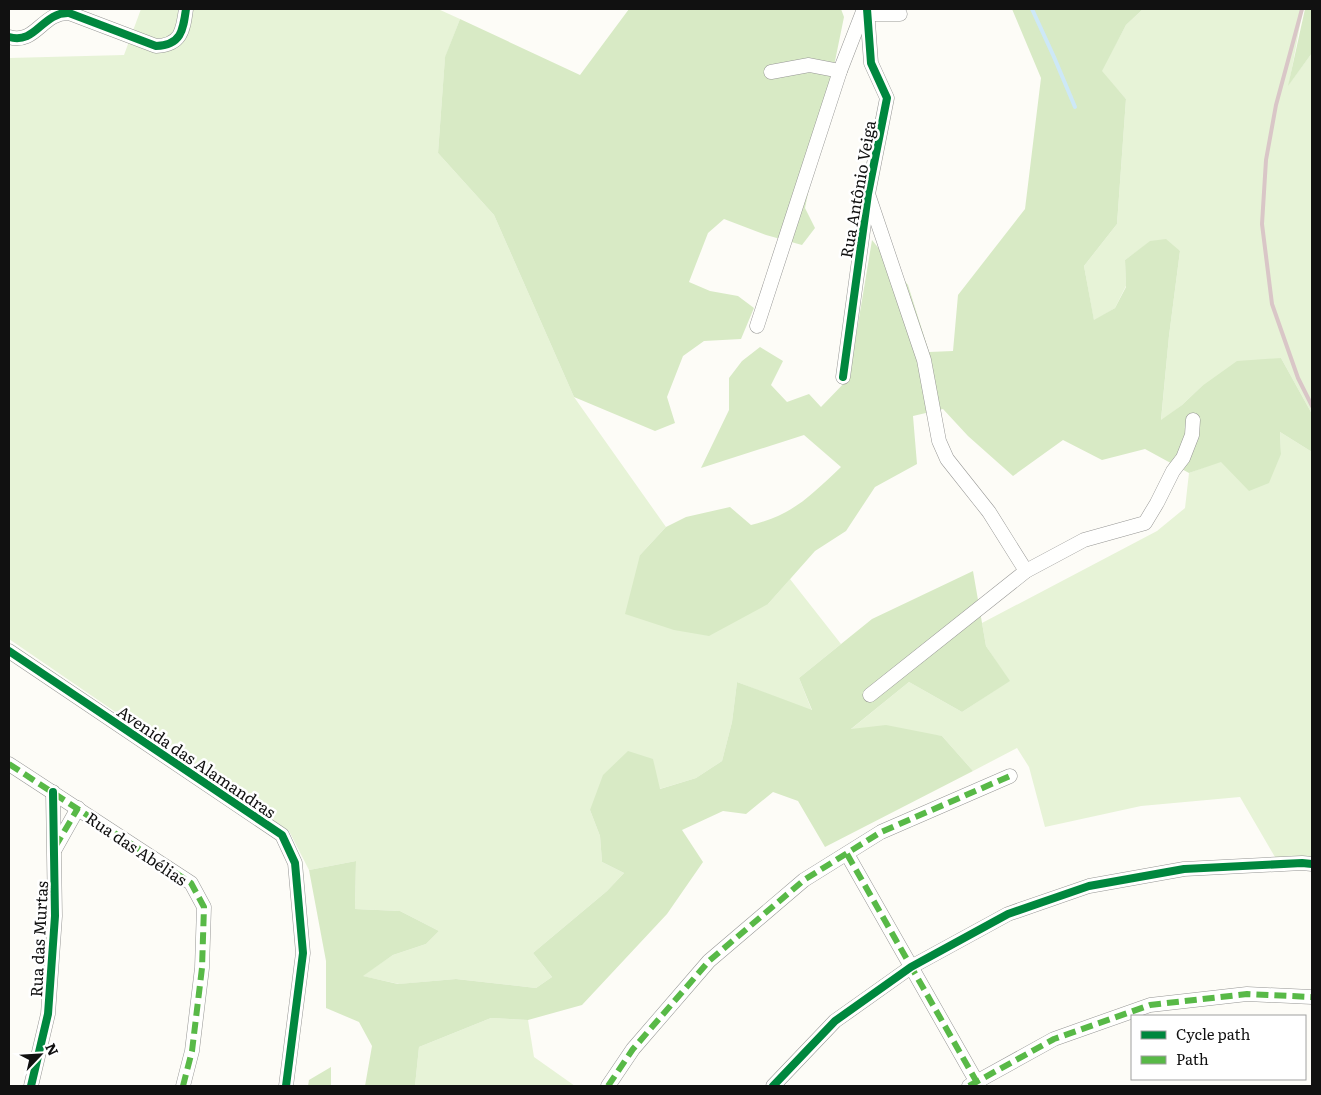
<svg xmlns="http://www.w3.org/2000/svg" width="1321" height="1095" viewBox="0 0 1321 1095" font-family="Literata,serif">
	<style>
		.green { fill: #e7f3d7 }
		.forest { fill: #d8eac5 }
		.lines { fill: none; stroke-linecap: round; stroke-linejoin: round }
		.stream { stroke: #cde8f7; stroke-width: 4 }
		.minor-casing { stroke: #979795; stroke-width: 15 }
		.minor { stroke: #fffffe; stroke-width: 14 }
		.rail { stroke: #d9c6c7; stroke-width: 4 }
		.quiet { stroke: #58b947; stroke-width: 6; stroke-dasharray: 12 6; stroke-linecap: butt }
		.cycleway-casing { stroke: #fff; stroke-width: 11 }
		.cycleway { stroke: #00873e; stroke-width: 8 }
		.labels { text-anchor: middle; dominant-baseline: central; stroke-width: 5; stroke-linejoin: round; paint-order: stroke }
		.street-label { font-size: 16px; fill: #111; stroke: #fff }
	</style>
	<rect width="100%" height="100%" fill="#fdfcf7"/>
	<g class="green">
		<path d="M141,9h297l22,10 -15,39 -7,95 56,62 80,182 92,130 -26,28 128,49 22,-25 51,65 -42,34 13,33 -75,-29 -5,40 -10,39 -26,17 -106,32 10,26 2,26 22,11 -17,18 -74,62 19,24 -16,11 -80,-9 -57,5 -37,-8 31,-21 33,-11 13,-13 -39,-20 -45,-2 1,-48 -47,9 -20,-39 -280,-192v-581l115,-3z"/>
		<path d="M1143,9h160l-14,75 23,-31v361l-31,-56 -79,28 -20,19 -21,16 8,-85 11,-85 -29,-10 -26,19 1,26 -11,22 -21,13 -10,-55 33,-42 9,-125 -25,-28 25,-46z"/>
		<path d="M1280,432l32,20v415l-33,-3 -39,-67 -99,9 -96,21 -16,-60 -12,-19 -44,23 -31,-35 -92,-6 59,-48 53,30 47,-31 -23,-35 -4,-23 175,-92 28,-23 4,-35 32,-12 60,-7z"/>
		<path d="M491,1018l37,2 6,37 41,29h-160l4,-39z"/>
	</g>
	<g class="forest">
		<path d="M629,9h212l3,8 -39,191 10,20 -13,17 -36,-10 -42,-16 -16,14 -19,49 21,9 28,5 16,12 -13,31 -37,2 -21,15 -16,41 8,26 -20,8 -81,-34 -80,-182 -56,-62 7,-96 15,-38 120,56z"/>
		<path d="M1012,9h131l-17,16 -24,46 24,28 -9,125 -33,42 10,54 21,-12 11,-21 -1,-27 25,-19 16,-2 14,12 -11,85 -8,84 21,-15 20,-19 35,-25 44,-3 31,56v38l-32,-20 1,22 -12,29 -20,8 -28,-29 -32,11 -44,-24 -43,11 -39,-20 -50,36 -45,-40 -25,-27 -30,7 4,48 -42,23 -29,44 -31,20 -47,53 -59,32 -35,-6 -49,-16 15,-59 26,-28 20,-10 44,-10 21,18c42,-10 59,-29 90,-58l-37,-32 -103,33 28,-58v-32l13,-17 18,-14 23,14 -12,24 16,17 22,-8 12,13 28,-29 23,-138 36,45 21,67 24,-1 5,-56 67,-86 16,-131z"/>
		<path d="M1305,9h7v44l-24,33z"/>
		<path d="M973,571l13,75 24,35 -48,31 -53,-30 -58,47 35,-4 56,11 31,35 -148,76 -27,-46 -25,-9 -27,22 -23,-3 -41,19 21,32 -36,52 -85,91 -54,15 -37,-2 -72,29 -4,39h-50l7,-40 -13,-24 -33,-14v-47l-17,-91 47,-9 -1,48 45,2 39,20 -13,13 -33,11 -30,21 35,8 58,-5 80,9 16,-11 -19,-24 74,-62 17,-18 -22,-11 -2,-26 -10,-26 13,-35 25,-24 25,8 7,30 36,-11 26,-17 10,-39 5,-40 75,28 -13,-32 73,-59z"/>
		<path d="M331,1067v19h-23l1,-6z"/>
	</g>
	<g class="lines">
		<path class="stream" d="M1032,9l22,48 21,50"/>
		<defs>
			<g id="minor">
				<path d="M867,14h33"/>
				<path d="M9,37c27,8 33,-25 60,-24l87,33c25,-1 27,-15 30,-37"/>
				<path d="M771,72l38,-7 31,6"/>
				<path d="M868,194l56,166 15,81 8,18 42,53 37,59"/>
				<path d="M757,326l83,-255 24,-62"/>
				<path d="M843,377l25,-183 19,-96 -16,-35 -4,-54"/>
				<path d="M9,651l273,184 13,28 8,90 -17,133"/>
				<path d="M870,695l156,-124 58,-31 61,-17 12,-20 16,-32 10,-13 9,-23 1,-15"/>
				<path d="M9,764l182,119 13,24 -2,61 -10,83 -9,35"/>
				<path d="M55,849l23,-41"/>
				<path d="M847,854l132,232"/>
				<path d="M31,1086l17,-72 7,-98 -2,-124"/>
				<path d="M608,1086l25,-37 76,-88 95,-81 77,-48 129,-56"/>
				<path d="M773,1086l62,-65 76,-54 97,-53 81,-28 95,-17 118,-6 10,1"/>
				<path d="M969,1086l85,-47 96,-34 97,-11 65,3"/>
			</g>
		</defs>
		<use href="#minor" class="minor-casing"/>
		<use href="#minor" class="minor"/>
		<path class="rail" d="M1302,9l-26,96 -10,55 -4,64 10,80 26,74 14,28"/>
		<g class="quiet">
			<path d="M9,764l182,119 13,24 -2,61 -10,83 -9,35"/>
			<path d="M55,847l23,-39"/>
			<path d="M847,854l132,232"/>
			<path d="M608,1086l25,-37 76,-88 95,-81 77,-48 129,-56"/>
			<path d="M969,1086l85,-47 96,-34 97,-11 65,3"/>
		</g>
		<defs>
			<g id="cycleway">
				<path d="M9,37c27,8 33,-25 60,-24l87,33c25,-1 27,-15 30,-37"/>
				<path d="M843,377l25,-183 19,-96 -16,-35 -4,-54"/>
				<path d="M9,651l273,184 13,28 8,90 -17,133"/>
				<path d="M31,1086l17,-72 7,-98 -2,-124"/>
				<path d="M773,1086l62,-65 76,-54 97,-53 81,-28 95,-17 118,-6 10,1"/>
			</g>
		</defs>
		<use href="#cycleway" class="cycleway-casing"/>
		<use href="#cycleway" class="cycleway"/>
	</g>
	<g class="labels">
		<g class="street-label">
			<text transform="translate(857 189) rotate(-80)">Rua Antônio Veiga</text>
			<text transform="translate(197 761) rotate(34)">Avenida das Alamandras</text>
			<text transform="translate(137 848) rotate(34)">Rua das Abélias</text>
			<text transform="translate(38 939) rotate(-87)">Rua das Murtas</text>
		</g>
	</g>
	<rect width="1321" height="1095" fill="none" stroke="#111111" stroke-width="20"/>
	<rect x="1131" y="1015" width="175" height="65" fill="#ffffff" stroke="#a0a0a0"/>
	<rect x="1141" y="1031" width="25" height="8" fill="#00873e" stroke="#a0a0a0"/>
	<text x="1176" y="1040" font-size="15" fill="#111111">Cycle path</text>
	<rect x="1141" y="1056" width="25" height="8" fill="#58b947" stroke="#a0a0a0"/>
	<text x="1176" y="1065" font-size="15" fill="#111111">Path</text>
	<g transform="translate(40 1055) rotate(65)" stroke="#ffffff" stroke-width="4" paint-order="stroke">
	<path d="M0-4L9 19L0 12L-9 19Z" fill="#111111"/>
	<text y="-8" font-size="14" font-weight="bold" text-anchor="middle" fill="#111111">N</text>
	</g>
</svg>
